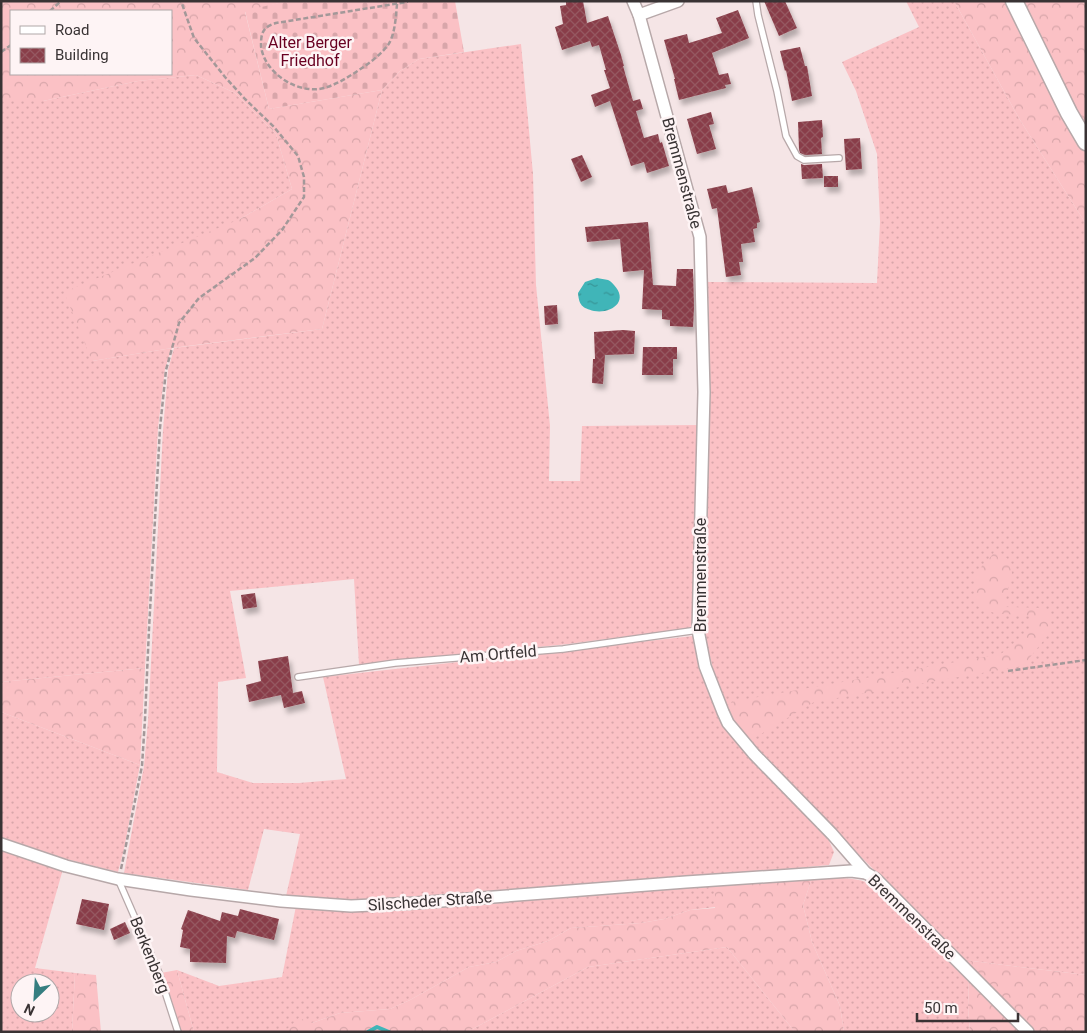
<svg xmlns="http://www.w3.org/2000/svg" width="1087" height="1033" viewBox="0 0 1087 1033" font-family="Roboto,sans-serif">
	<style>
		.grass { fill: url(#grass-dots); fill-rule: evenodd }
		.forest { fill: url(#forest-crowns); fill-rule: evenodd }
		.cemetery { fill: url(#cemetery-stones) }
		.water { fill: url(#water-ripples) }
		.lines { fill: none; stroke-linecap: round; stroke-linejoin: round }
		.stream { stroke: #40b5b8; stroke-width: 4 }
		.building { fill: url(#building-cross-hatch); filter: url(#shadow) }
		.service-casing { stroke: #b7a8a9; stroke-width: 8 }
		.minor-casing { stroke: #b7a8a9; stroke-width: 14 }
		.secondary-casing { stroke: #b7a8a9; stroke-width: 19 }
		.path { stroke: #a39899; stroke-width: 2.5; stroke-dasharray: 5 2.5; stroke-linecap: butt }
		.service { stroke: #fff; stroke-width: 5.5 }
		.minor { stroke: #fff; stroke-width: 11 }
		.secondary { stroke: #fff; stroke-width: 16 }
		.labels { text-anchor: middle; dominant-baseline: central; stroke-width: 5; stroke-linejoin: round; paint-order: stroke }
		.park-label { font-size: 16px; fill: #690021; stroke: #fef4f5 }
		.street-label { font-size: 16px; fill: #393334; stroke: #fef4f5 }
	</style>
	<defs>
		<pattern id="grass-dots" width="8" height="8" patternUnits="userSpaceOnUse" patternTransform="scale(1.25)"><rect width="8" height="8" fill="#fbc1c5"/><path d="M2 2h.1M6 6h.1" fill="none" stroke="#d8a6aa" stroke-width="1.8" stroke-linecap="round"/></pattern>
		<pattern id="forest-crowns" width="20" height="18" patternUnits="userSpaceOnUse" patternTransform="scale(1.25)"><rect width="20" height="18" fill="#fbc1c5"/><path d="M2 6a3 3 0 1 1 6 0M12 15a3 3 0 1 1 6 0" fill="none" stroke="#d8a6aa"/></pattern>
		<pattern id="cemetery-stones" width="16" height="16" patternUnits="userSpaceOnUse" patternTransform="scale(1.25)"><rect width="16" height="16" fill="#fbc1c5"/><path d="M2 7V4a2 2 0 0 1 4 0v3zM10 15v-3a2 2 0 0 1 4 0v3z" fill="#d8a6aa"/></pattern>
		<pattern id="water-ripples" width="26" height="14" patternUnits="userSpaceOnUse" patternTransform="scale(1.25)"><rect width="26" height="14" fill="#40b5b8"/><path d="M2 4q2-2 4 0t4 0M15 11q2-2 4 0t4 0" fill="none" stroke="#379496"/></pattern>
		<pattern id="building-cross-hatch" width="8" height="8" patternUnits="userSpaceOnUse" patternTransform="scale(1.25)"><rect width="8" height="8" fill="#893e49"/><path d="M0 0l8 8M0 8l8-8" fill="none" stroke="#955861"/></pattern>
		<filter id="shadow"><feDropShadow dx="3" dy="5.5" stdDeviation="2.5" flood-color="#0004"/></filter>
	</defs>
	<rect width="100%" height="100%" fill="#f5e5e6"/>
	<g class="grass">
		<path d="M906,1h48l66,119 66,104v751l-122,-15 -184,-184 -29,-36 -12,-12 -14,-22 -10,-29 -11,-45 -1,-60 7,-184 -2,-106 169,1 3,-61 -3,-68 -21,-63 -14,-29 77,-35z"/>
		<path d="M521,44l12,130 3,111 14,141 -1,55h31l2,-55 118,-1 -8,203 -124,16 -209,21 -5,-86 -124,12 16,87 -28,4 -1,90 36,11h46l47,-4 -23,-102 370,-41 13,50 17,35 11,17 31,36 61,60 8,18 -5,13 -88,8 -316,23 -69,4 -70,-4 14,-62 -36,-5 -16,61 -124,-17 20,-107 4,-45 15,-291 5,-60 6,-22 148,-19 60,-239 18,-19 19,-12z"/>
		<path d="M196,75l39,18 41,41 16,55 -52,30 -148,142 80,-13 -7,21 -7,59 -13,240 -144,14v-581h42l95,-20z"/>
		<path d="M1,712l139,53 -16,84 -6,23 -52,-13 -65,-22z"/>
		<path d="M1,848l62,21 -28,99 40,5 -3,59h-71zM20,983h30v30h-30z"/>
		<path d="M812,878c19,1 47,-3 63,9 4,3 8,7 12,10l82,82 -1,28 2,25h-126l-4,-26 -28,-64 -9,-37z"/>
		<path d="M715,886l1,21 -26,3 -26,9 -23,4 -70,5 -23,13 -32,10 -20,11 -27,5 -59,33 -20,9 -50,4 -28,10 -25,6v3h-93l-17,-62 42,16 63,-9 14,-71 126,1 140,-9z"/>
		<path d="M727,947l68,85h-328l121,-65z"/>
	</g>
	<g class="forest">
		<path d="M1,1h286l-42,11 24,97 113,-19 -60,239 -150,19 -80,13 -28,-69 176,-73 52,-30 -16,-55 -41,-41 -39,-18 -58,6 -95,20h-42zM11,11h160v63h-160z"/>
		<path d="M954,1h132v223l-66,-104z"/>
		<path d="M995,550l6,8h6l5,15 -8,34 40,1 5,8 3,14 -29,36 -209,36 -63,38 -12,-12 -14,-22 10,-5 266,-47 31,-26 -3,-12 -35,-3 -19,-8c-1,-14 -3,-27 7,-39 5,-6 10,-9 13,-16z"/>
		<path d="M145,668l-5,97 -139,-53v-30z"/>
		<path d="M812,878l-9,27 9,37 28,64 4,26h-49l-68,-85 -139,20 -121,65h-180v-3l12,-11 13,5 28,-10 50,-4 20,-9 59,-33 27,-5 20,-11 32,-10 23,-13 70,-5 23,-4 26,-9 25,-2v-22z"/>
		<path d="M964,960l122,15v57h-50z"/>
		<path d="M177,970l17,62h-14l-19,-59z"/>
		<path d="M75,973l21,2 5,57h-29z"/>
		<path d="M969,979l53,53h-52l-2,-25z"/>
	</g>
	<path class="cemetery" d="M287,1h168l9,51 -45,7 -19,12 -18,19 -113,19 -24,-98z"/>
	<path class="water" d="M597,278c3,1 8,1 11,2 3,1 4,3 6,5 15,16 -2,29 -20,26 -12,-3 -15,-6 -16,-18l7,-11z"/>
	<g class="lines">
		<path class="stream" d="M368,1032l9,-5 12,5"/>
	</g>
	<g class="building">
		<path d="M574,1h9l4,22 21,-7 13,39 3,11h-1l10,35 7,-2 3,10 -7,2 8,27 14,-4 2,9 2,-1 7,24 -22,7 -3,-11 -13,4 -21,-65 -15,6 -4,-12 19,-7 -6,-18h2l-7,-25 -7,2 -2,-6 -28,9 -7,-23 8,-3 -3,-18 6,-1v-3z"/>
		<path d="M764,1h21l12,27 -18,8z"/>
		<path d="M738,10l11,28 -37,15 7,22 9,-2 3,11 -6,1 1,3 -47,12 -5,-21h1l-11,-39 23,-6 2,9 33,-10 -6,-15z"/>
		<path d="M800,47l5,19h2l5,30 -20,5 -6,-31 -1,1 -5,-20z"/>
		<path d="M711,112l3,12 -5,1 7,24 -19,5 -10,-35z"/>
		<path d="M822,120l1,17 -2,1 1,16 -17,1 -5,-2 -1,-3 -1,-28z"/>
		<path d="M860,138l2,31 -16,1 -2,-31z"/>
		<path d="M582,155l10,22 -11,5 -10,-23z"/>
		<path d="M801,164l3,1 18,-1 1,14 -21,1z"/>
		<rect x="824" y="176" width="14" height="11"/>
		<path d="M726,185l2,8 24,-6 8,35 -3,1v5l-4,1 2,13 -14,2 2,18h-4l2,13 -15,2 -9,-69 -5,1 -5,-20z"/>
		<path d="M648,222l5,63 23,1 1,-17h16l1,38 -1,20 -23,-1v-6l-8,-1v-9l-20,-1 2,-39 -21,2 -3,-33 -33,3 -2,-15z"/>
		<path d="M557,305l1,19 -13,1 -1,-19z"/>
		<path d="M623,330l12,1 -1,23 -29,1 -2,29 -11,-1 1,-24h2l-1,-27z"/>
		<path d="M643,347h34v12h-4v16h-31z"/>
		<path d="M255,593l2,14 -14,2 -2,-14z"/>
		<path d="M288,656l5,37 9,-2 3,12 -21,5 -3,-13 -32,7 -3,-17 15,-4 -3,-20z"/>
		<path d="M82,899l27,5 -5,26 -28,-6z"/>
		<path d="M240,909l39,10 -5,21 -37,-9 -2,7 -8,-2 -1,27 -36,-1v-13l-10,-2 3,-17 -2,-1 7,-19 32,11 2,-9 16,4z"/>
		<path d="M125,922l5,11 -16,7 -4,-11z"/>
	</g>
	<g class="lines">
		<defs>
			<g id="service">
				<path d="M756,1l2,14 19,76 9,45 11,20 7,4 35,-2"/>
				<path d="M298,677l97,-14 168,-14 135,-19"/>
				<path d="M118,879l41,94 19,59"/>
			</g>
			<g id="minor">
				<path d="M633,1l6,14 61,222 4,155 -6,238 7,36 18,46 5,11 26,31 78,80 34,39 10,6 152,153"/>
				<path d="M639,15l39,-14"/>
				<path d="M1,844l65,22 52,13 73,11 90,11 70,5 65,-3 270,-21 165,-11 15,2"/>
			</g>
			<path id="secondary" d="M1014,1l55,112 17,29"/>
		</defs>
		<use href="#service" class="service-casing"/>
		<use href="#minor" class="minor-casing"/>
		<use href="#secondary" class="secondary-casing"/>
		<g class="path">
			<path d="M397,4c-1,12 -2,31 -9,41 -7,9 -17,17 -26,23 -12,8 -24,16 -38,20 -26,7 -60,-15 -63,-42 0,-6 0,-14 5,-18 2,-2 7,-4 10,-5l131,-21v-1"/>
			<path d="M50,11l11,-10"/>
			<path d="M1,52l10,-7"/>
			<path d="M1008,671l78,-11"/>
			<path d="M121,869l4,-19 17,-84 3,-47 4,-90 11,-201 6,-58 13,-47 20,-25 56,-40 27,-28 22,-33v-20l-6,-21 -24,-29 -29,-28 -20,-22 -31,-39 -13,-37"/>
		</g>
		<use href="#service" class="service"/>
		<use href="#minor" class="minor"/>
		<use href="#secondary" class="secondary"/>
	</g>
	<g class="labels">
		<g class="park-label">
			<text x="310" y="42">Alter Berger<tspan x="310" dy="18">Friedhof</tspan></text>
		</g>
		<g class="street-label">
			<text transform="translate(682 173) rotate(75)">Bremmenstraße</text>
			<text transform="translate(700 575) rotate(-90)">Bremmenstraße</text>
			<text transform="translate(498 654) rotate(-5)">Am Ortfeld</text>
			<text transform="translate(430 901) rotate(-4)">Silscheder Straße</text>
			<text transform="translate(912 917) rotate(44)">Bremmenstraße</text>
			<text transform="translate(150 955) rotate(68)">Berkenberg</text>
		</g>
	</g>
	<rect width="1087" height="1033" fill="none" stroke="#393334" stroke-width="5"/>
	<rect x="10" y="10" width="162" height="65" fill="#fef4f5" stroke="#afa7a8"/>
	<rect x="20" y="26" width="25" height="8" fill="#ffffff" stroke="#afa7a8"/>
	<text x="55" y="35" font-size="15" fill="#393334">Road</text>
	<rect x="20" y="48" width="25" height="15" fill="url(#building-cross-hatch)" stroke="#afa7a8"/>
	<text x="55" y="60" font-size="15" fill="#393334">Building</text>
	<g transform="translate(35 998) rotate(205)"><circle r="24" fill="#fef4f5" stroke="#afa7a8"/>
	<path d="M0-4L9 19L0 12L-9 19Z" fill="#367e80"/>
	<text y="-8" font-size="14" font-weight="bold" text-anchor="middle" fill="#393334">N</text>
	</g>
	<path d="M917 1013v8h101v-8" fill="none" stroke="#393334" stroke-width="2.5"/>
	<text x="924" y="1013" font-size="15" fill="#393334" stroke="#fef4f5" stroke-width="4" paint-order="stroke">50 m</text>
</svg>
